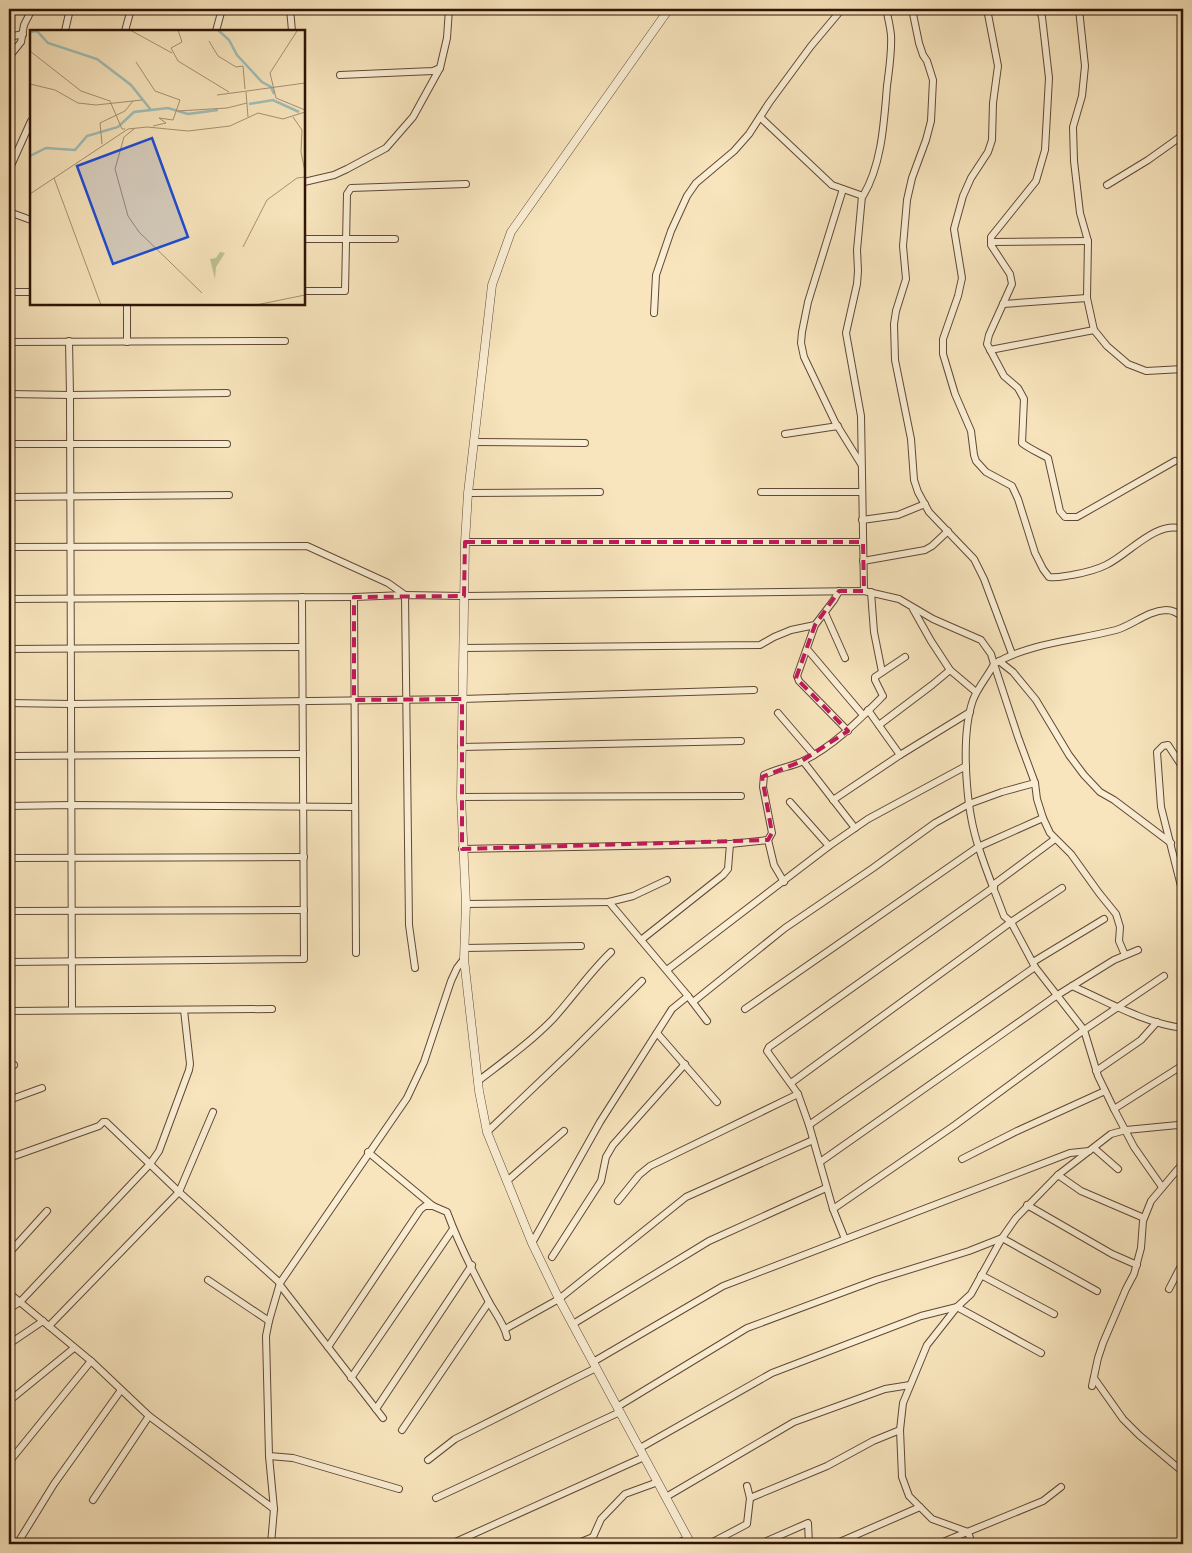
<svg xmlns="http://www.w3.org/2000/svg" width="1192" height="1553" viewBox="0 0 1192 1553" font-family="Alegreya,serif">
	<style>
		.lines { fill: none; stroke-linecap: round; stroke-linejoin: round }
		.minor-casing { stroke: #614834; stroke-width: 8 }
		.tertiary-casing { stroke: #614834; stroke-width: 9 }
		.minor { stroke: #faeed4; stroke-width: 6 }
		.tertiary { stroke: #faeed4; stroke-width: 8 }
		.marked { fill: none; stroke: #c2185b; stroke-width: 4; stroke-dasharray: 10 6; stroke-linejoin: round }
		.inset-river { fill: none; stroke: #9fbeb8; stroke-width: 2.5 }
		.inset-road { fill: none; stroke: #a89174; stroke-width: 1 }
		.view { fill: #1d4ed8; fill-opacity: 0.15; stroke: #1d4ed8; stroke-width: 2.5 }
		.inset-edge { fill: none; stroke: #2f1407; stroke-width: 2.5 }
	</style>
	<rect width="100%" height="100%" fill="#f8e5bd"/>
	<filter id="stains"><feTurbulence type="fractalNoise" baseFrequency=".004" numOctaves="4"/><feColorMatrix values="0 0 0 0 .2 0 0 0 0 .09 0 0 0 0 .02 0 0 0 .5 -.17"/></filter>
	<radialGradient id="worn" r=".72"><stop offset=".6" stop-color="#630" stop-opacity="0"/><stop offset="1" stop-color="#630" stop-opacity=".3"/></radialGradient>
	<g class="lines">
		<defs>
			<g id="minor">
				<path d="M290,9l2,22"/>
				<path d="M912,9l7,34 4,12 4,6 6,19 -2,41 -5,19 -14,38 -5,22 -4,46 3,33 -10,32 -2,13 1,36 16,79 3,41 4,12 11,20 45,47 10,20 28,75"/>
				<path d="M987,9l11,57 -5,37 -1,37 -4,12 -17,26 -8,18 -8,29 -1,4 8,49 -4,18 -15,43v15l12,40 16,37 3,24 2,6 10,11 26,14 6,13 17,54 8,16 6,8c8,1 15,-1 23,-2 11,-2 24,-5 34,-10 23,-11 50,-45 77,-36"/>
				<path d="M1039,9l3,8 7,61 -4,72 -9,31 -45,56v8l19,29 2,10 -23,51 -2,9 17,32 14,12 6,11 -2,44c8,6 17,10 26,15l12,53 5,6h12l98,-56"/>
				<path d="M1079,9l6,57 -3,30 -9,31 1,34 6,52 8,28 -1,57 7,32 13,16 21,18 18,7 37,-2"/>
				<path d="M65,31l5,-22"/>
				<path d="M125,31l6,-22"/>
				<path d="M216,31l6,-22"/>
				<path d="M9,37l14,-3"/>
				<path d="M9,57l12,-15 3,-17 8,-16"/>
				<path d="M340,75l93,-4 7,-3"/>
				<path d="M760,117l72,68 31,11c19,-32 21,-74 24,-110 2,-16 5,-34 4,-51 -1,-9 -3,-18 -5,-26"/>
				<path d="M9,170l22,-49"/>
				<path d="M304,182l30,-7 13,-6 39,-21 27,-31 27,-49 7,-30 2,-29"/>
				<path d="M1107,185l41,-25 35,-25"/>
				<path d="M843,189l-35,113 -6,30 -1,11 3,14 20,42 11,23 26,42"/>
				<path d="M862,196l-5,54 1,21 -1,13 -11,49 15,83 3,175"/>
				<path d="M9,212l22,8"/>
				<path d="M304,239h91"/>
				<path d="M991,242l97,-1"/>
				<path d="M304,291h41l2,-97 4,-6 115,-4"/>
				<path d="M9,292h22"/>
				<path d="M1003,304l84,-6"/>
				<path d="M654,313l2,-38 15,-44 16,-35 9,-13 38,-32 15,-17 20,-31 42,-57 31,-37"/>
				<path d="M69,341l1,54 2,615"/>
				<path d="M9,342l276,-1"/>
				<path d="M127,342v-38"/>
				<path d="M990,350l104,-20"/>
				<path d="M9,394l61,1 157,-2"/>
				<path d="M785,434l53,-8"/>
				<path d="M474,442l111,1"/>
				<path d="M9,444h218"/>
				<path d="M761,492h101"/>
				<path d="M468,493l132,-1"/>
				<path d="M9,497l220,-2"/>
				<path d="M862,520l36,-5 27,-11"/>
				<path d="M465,542h398"/>
				<path d="M9,547l298,-1 81,37 17,12"/>
				<path d="M863,561l62,-11 7,-4 16,-15"/>
				<path d="M871,592l3,40 8,40"/>
				<path d="M405,595l4,330 6,43"/>
				<path d="M354,597l2,356"/>
				<path d="M9,599l345,-2 51,-2 59,1 400,-5 35,8 34,20 48,21 10,14 3,10c-6,12 -16,23 -21,36 -13,37 -7,111 6,148 7,23 17,46 25,68l7,6 24,45 49,63 14,46 16,33 20,38 28,40"/>
				<path d="M913,609l18,32 19,29 26,22"/>
				<path d="M825,613l20,45"/>
				<path d="M815,625l-18,51 2,5 49,50"/>
				<path d="M463,648l297,-3 14,-8 17,-7 24,-5 19,-25 5,-9"/>
				<path d="M9,649l293,-2"/>
				<path d="M807,649l56,66"/>
				<path d="M999,661l14,11 23,28 33,55 15,20 16,17 14,8 57,43"/>
				<path d="M9,703l62,1 391,-5 292,-9"/>
				<path d="M868,710l32,45"/>
				<path d="M778,713l36,42"/>
				<path d="M879,725l53,-40 18,-15"/>
				<path d="M461,747l280,-6"/>
				<path d="M9,756l294,-2"/>
				<path d="M803,761l52,67"/>
				<path d="M1183,768l-15,-23 -5,1 -6,6 4,55 22,87"/>
				<path d="M461,797l280,-1"/>
				<path d="M833,800l67,-45 70,-43"/>
				<path d="M790,802l39,44"/>
				<path d="M9,806l62,-1 283,2"/>
				<path d="M768,840l6,25 10,17"/>
				<path d="M462,849l268,-5 38,-4 4,-7 -9,-46 1,-12c11,-6 25,-8 37,-13 32,-15 58,-42 82,-66l-8,-16v-3l30,-20"/>
				<path d="M9,858l295,-1"/>
				<path d="M993,885l62,-46"/>
				<path d="M609,902l79,94 19,25"/>
				<path d="M466,904l143,-2 24,-6 34,-16"/>
				<path d="M9,911l295,-1"/>
				<path d="M641,940l82,-65 5,-6 2,-25"/>
				<path d="M464,948l117,-2"/>
				<path d="M1125,955l-6,-14 1,-14 -4,-13 -17,-21 -28,-39 -21,-21 -7,-15 -6,-19 -2,-16 -17,-46 -24,-73c38,-22 80,-23 122,-34 17,-5 31,-19 50,-20 7,0 11,3 17,7"/>
				<path d="M9,962l295,-3 -2,-362"/>
				<path d="M1033,962l71,-43"/>
				<path d="M667,970l162,-124 39,-27 98,-53"/>
				<path d="M1072,986c36,16 72,37 111,42"/>
				<path d="M693,1002l92,-74 88,-60 62,-45 34,-19 33,-12 33,-9"/>
				<path d="M745,1009l233,-162 65,-29"/>
				<path d="M9,1011l263,-2"/>
				<path d="M657,1033l60,69"/>
				<path d="M9,1065h5"/>
				<path d="M1096,1071l45,-31 16,-18"/>
				<path d="M478,1081c26,-20 53,-39 75,-62 20,-22 37,-47 58,-67"/>
				<path d="M791,1083l220,-161 51,-34"/>
				<path d="M9,1100l33,-12"/>
				<path d="M1114,1109l69,-44"/>
				<path d="M809,1125l226,-158"/>
				<path d="M487,1132l85,-81 70,-70"/>
				<path d="M1094,1148l24,21"/>
				<path d="M368,1152l65,54 14,6c11,30 27,62 42,90 6,11 15,22 18,35"/>
				<path d="M9,1158l90,-32 4,-4h3l73,70 101,91"/>
				<path d="M962,1159l55,-28 88,-40"/>
				<path d="M820,1162l236,-166 58,-36 24,-10"/>
				<path d="M1058,1175l23,16 63,27"/>
				<path d="M507,1181l57,-50"/>
				<path d="M618,1201l21,-26 11,-9 148,-72"/>
				<path d="M1027,1205l85,49 25,11"/>
				<path d="M833,1209l122,-84 129,-95 80,-54"/>
				<path d="M845,1239l-12,-30 -24,-84 -11,-31 -31,-43 2,-4 225,-160"/>
				<path d="M532,1243l68,-121 72,-113 16,-13"/>
				<path d="M9,1253l38,-42"/>
				<path d="M552,1257l49,-76 5,-24 7,-12 72,-81"/>
				<path d="M981,1275l73,39"/>
				<path d="M208,1280l61,41"/>
				<path d="M280,1285l103,133"/>
				<path d="M1169,1289l14,-27"/>
				<path d="M9,1293l82,68 58,55 125,93"/>
				<path d="M9,1309l11,-7 130,-138 9,-13 30,-81 1,-6 -6,-54"/>
				<path d="M573,1324l136,-83 117,-53"/>
				<path d="M49,1326l130,-134 34,-80"/>
				<path d="M505,1329l54,-30 127,-102 127,-57"/>
				<path d="M9,1344l34,-23"/>
				<path d="M328,1347l92,-137 5,-4h8"/>
				<path d="M593,1362l130,-76 347,-133 19,-2"/>
				<path d="M351,1378l102,-149"/>
				<path d="M1094,1378l29,41 16,16 44,37"/>
				<path d="M1092,1386l6,-28 5,-15 23,-54 8,-15 7,-26 2,-27 8,-20 32,-38"/>
				<path d="M9,1401l65,-53"/>
				<path d="M617,1407l130,-79 129,-48 93,-29 33,-13 95,53"/>
				<path d="M376,1409l96,-144"/>
				<path d="M402,1430l87,-128"/>
				<path d="M640,1448l132,-75 149,-57 36,-9 84,46"/>
				<path d="M269,1456l24,2 106,31"/>
				<path d="M428,1460l27,-21 141,-71"/>
				<path d="M9,1462l82,-101"/>
				<path d="M666,1497l128,-75 91,-33 25,-4"/>
				<path d="M436,1498l184,-86"/>
				<path d="M750,1498l77,-32 46,-25 27,-11"/>
				<path d="M93,1500l56,-84"/>
				<path d="M17,1544l37,-60 67,-94"/>
				<path d="M271,1544l3,-35 -5,-53 -3,-120 3,-15 11,-38 127,-185 17,-36 27,-81 6,-13 7,-9"/>
				<path d="M451,1544l193,-87"/>
				<path d="M576,1544l17,-7"/>
				<path d="M594,1544l-1,-7 8,-18 24,-25 33,-12"/>
				<path d="M673,1544l15,-5"/>
				<path d="M709,1544l38,-20 3,-26 -3,-12"/>
				<path d="M760,1544l48,-21 1,21"/>
				<path d="M835,1544l85,-37"/>
				<path d="M938,1544l105,-43 18,-14"/>
				<path d="M972,1544l-4,-12 -36,-13 -23,-23 -7,-19 -2,-47 3,-27 24,-58 30,-38 14,-13 31,-56 14,-20 42,-43 53,-41 15,-4 52,-5 5,2"/>
			</g>
			<path id="tertiary" d="M669,9l-158,223 -19,53 -24,208 -3,49 -4,255 5,107 -2,55 15,132 8,41 45,111 27,56 132,245"/>
		</defs>
		<use href="#minor" class="minor-casing"/>
		<use href="#tertiary" class="tertiary-casing"/>
		<use href="#minor" class="minor"/>
		<use href="#tertiary" class="tertiary"/>
	</g>
	<path class="marked" d="M465,542h398l1,49h-25l-24,34 -19,53 52,53 -48,31 -38,15 10,56 -4,7 -306,9v-150l-108,1v-103l110,-1z"/>
	<g transform="translate(30 30)">
		<rect width="275" height="275" fill="#f8e5bd"/>
		<path d="M190,222l5,1 -9,14 -1,12 -5,-20 6,-1z" fill="#bec490"/>
		<path class="inset-river" d="M188,0l11,10 8,15 25,27 9,5 3,7M0,2l7,-1 11,12 49,16 34,26 20,25M219,74l24,-4 26,12M0,126l16,-8 29,2 12,-14 31,-9 16,-15 34,-4 20,6 30,-4"/>
		<path class="inset-road" d="M100,0l42,23M148,0l4,12 -11,6 7,13 51,31M267,1l-27,42 6,25 29,12M179,11l9,15 18,11 7,-1 2,23M0,21l51,40 29,10 12,28h3M106,32l19,29 25,9 -7,20 -14,-2 7,5 -13,3M0,54l25,6 23,13 18,2 46,-5M217,61l58,-8M216,62l2,25M187,65l30,-4M148,81l49,-3 20,-5M263,87l9,13 -1,22 4,20M104,99l-10,8 -9,32 13,47 11,16 63,61M72,114l-2,-21 25,-12 8,-10M24,148l47,127M0,164l98,-65 19,-2 41,4 42,-5 28,-13 25,6 22,-7M213,217l24,-47 30,-22 8,-1M275,228v23M226,275l49,-10"/>
		<path class="view" d="M122,108l36,99 -75,27 -36,-98z"/>
		<rect width="275" height="275" class="inset-edge"/>
	</g>
	<rect width="1192" height="1553" fill="none" stroke="#f8e5bd" stroke-width="30"/>
	<rect x="10" y="10" width="1172" height="1533" fill="none" stroke="#2f1407" stroke-width="2.5"/>
	<rect x="15" y="15" width="1162" height="1523" fill="none" stroke="#2f1407"/>
	<rect width="100%" height="100%" filter="url(#stains)"/>
	<rect width="100%" height="100%" fill="url(#worn)"/>
</svg>
